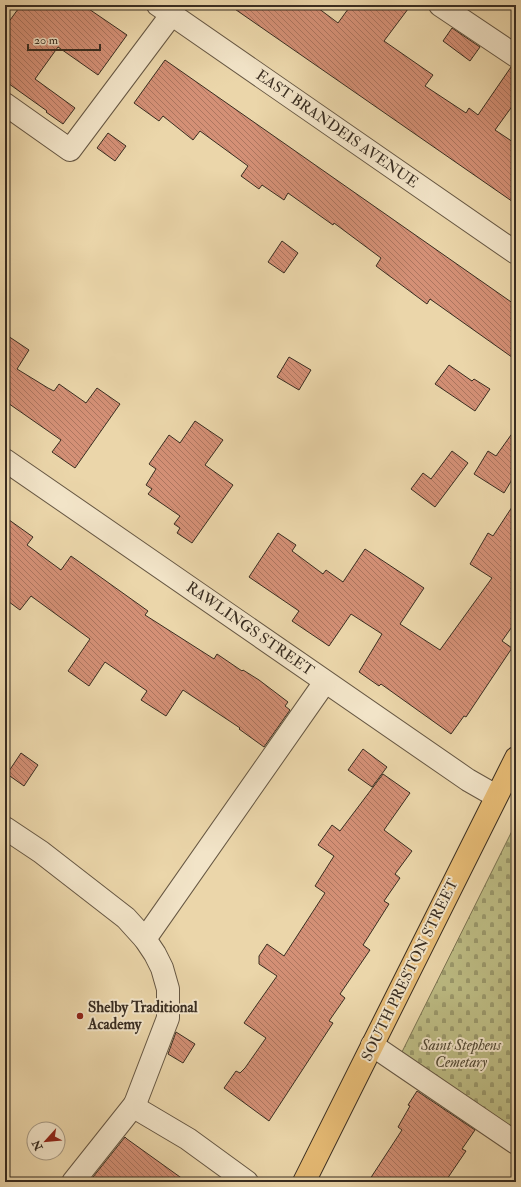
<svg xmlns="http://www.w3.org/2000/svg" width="521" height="1187" viewBox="0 0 521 1187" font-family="'IM FELL Double Pica',serif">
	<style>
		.cemetery { fill: url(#cemetery-stones); stroke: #7b7452 }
		.building { fill: url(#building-back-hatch); stroke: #392d21 }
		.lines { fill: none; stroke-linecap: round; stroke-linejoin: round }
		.minor-casing { stroke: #665743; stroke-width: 24 }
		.major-casing { stroke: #392d21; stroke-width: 24 }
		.minor { stroke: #f2e4c8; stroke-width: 22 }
		.major { stroke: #e6bb75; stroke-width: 22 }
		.poi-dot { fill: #8f2418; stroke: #f2e4c8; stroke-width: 1.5 }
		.labels { text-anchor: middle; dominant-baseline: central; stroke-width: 4; stroke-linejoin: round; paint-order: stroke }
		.street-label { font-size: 15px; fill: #392d21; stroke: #f2e4c8 }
		.poi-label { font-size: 15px; font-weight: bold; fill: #392d21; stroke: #f2e4c8; text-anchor: start }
		.park-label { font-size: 15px; font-style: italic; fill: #534a35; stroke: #f2e4c8 }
	</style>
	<defs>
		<pattern id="cemetery-stones" width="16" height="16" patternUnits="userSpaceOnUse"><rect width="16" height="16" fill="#bdbc84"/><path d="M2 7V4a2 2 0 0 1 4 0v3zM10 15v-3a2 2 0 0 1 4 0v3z" fill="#9b996c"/></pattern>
		<pattern id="building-back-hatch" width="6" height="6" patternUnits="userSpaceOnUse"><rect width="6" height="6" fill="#d49076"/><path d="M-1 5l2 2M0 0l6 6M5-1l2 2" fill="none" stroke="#ad7660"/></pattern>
	</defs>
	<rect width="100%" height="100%" fill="#ebd6aa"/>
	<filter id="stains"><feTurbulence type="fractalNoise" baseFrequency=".005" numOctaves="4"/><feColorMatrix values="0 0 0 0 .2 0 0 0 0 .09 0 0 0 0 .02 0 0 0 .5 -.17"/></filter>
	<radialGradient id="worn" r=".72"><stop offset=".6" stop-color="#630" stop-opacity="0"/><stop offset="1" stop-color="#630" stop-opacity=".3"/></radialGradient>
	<path class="cemetery" d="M516,823v333l-124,-84z"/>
	<g class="building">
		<path d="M21,5h62l44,30 -29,40 -40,-28 -23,32 40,29 -12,16 -17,-12 1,-1 -42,-30v-54z"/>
		<path d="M229,5h85l24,18 13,-18h60l-27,36 49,34 -8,11 41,27 3,-5 9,7 33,-48 5,1v33l-21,29 21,14v60z"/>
		<path d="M452,28l28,19 -10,14 -27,-20z"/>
		<path d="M165,60l349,244 -3,4 5,3v49l-86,-61 -3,5 -51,-38 5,-8 -47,-35 -1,2 -45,-32 -4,7 -22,-15 -3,4 -18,-13 7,-10 -48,-35 -7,9 -30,-24 -4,5 -25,-18z"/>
		<path d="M108,133l18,13 -11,15 -18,-13z"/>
		<path d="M282,241l16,12 -14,20 -16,-11z"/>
		<path d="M5,334l24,16 -12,19 31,19 6,3 5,-7 27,19 11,-15 23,16 -45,64 -23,-16 9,-12 -56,-39z"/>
		<path d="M289,357l22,13 -12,20 -22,-13z"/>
		<path d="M449,365l23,16 2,-2 16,10 -15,22 -40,-27z"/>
		<path d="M195,421l28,19 -18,25 28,20 -41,58 -15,-10 3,-5 -6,-4 6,-8 -32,-22 4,-5 -6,-4 10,-16 -7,-5 20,-29 11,8z"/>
		<path d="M516,428v45l-12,20 -30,-19 14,-23 8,5z"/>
		<path d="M452,451l16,12 -33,44 -24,-18 12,-16 8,6z"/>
		<path d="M516,501v120l-14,20 10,7 -46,69 -2,-1 -13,18 -70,-50 -2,2 -20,-14 23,-38 -31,-20 -22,32 -37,-25 7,-10 -50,-34 29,-44 18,12 -4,6 31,23 3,-4 17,12 22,-33 59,39 -24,36 40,26 52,-72 -22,-14 18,-31 5,3z"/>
		<path d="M5,517l28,20 -6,8 34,25 10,-14 77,55 -3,4 69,44 3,-5 25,17 1,-1 16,10 29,22 -3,4 5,4 -26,37 -25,-18 1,-1 -57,-38 -17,26 -25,-16 6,-9 -42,-29 -16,24 -21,-15 22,-32 -59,-43 -11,14 -15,-11z"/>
		<path d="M363,749l24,18 -15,20 -24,-17z"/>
		<path d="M21,753l17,12 -14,21 -17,-12z"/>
		<path d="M383,774l27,19 -26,37 28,21 -17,23 5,4 -16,23 5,3 -26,41 7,5 -30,44 5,4 -16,23 4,2 -64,98 -45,-33 12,-17 4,2 5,-5 21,-30 -22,-15 33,-47 -18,-12v-8l8,-12 17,12 41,-63 -10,-7 19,-30 -16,-11 14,-20 8,6z"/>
		<path d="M176,1032l19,12 -12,19 -15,-9z"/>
		<path d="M417,1091l58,39 -13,19 4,2 -21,31h-77l34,-52 -4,-3 12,-21 -2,-1z"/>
		<path d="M125,1137l2,2 60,43h-98z"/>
	</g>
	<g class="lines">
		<defs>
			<g id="minor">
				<path d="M158,5l358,248"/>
				<path d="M440,5l76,51"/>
				<path d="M5,104l65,46 102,-136 3,-9"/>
				<path d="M5,460l463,320 28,16"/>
				<path d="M5,828l36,24 85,66 19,21 10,15 7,14 6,21v29l-33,86 -62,78"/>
				<path d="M145,939l180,-257"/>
				<path d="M372,1045l144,98"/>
				<path d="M135,1104l4,6 49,29 59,43"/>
			</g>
			<path id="major" d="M304,1182l212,-424"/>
		</defs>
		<use href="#minor" class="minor-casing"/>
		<use href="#major" class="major-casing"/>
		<use href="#minor" class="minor"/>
		<use href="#major" class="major"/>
	</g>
	<circle class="poi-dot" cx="80" cy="1016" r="4"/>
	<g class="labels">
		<g class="street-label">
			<text transform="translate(337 129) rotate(35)">EAST BRANDEIS AVENUE</text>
			<text transform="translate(250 629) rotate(35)">RAWLINGS STREET</text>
			<text transform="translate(410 970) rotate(-64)">SOUTH PRESTON STREET</text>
		</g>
		<g class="poi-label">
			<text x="88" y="1007">Shelby Traditional<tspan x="88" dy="17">Academy</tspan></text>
		</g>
		<g class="park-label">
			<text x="461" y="1045">Saint Stephens<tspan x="461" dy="17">Cemetary</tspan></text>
		</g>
	</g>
	<rect width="521" height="1187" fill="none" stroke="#ebd6aa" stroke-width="20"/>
	<rect x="6" y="6" width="509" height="1175" fill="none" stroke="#392d21" stroke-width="2"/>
	<rect x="10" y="10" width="501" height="1167" fill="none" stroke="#392d21"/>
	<g transform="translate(46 1141) rotate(243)"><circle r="19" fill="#f2e4c8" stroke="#a89b85"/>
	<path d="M0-3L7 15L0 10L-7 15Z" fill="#8f2418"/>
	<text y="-6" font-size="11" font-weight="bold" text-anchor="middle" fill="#392d21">N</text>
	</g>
	<path d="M28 44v6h72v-6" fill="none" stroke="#392d21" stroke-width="2"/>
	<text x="34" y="44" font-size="12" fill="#392d21" stroke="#f2e4c8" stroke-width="3" paint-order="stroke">20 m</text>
	<rect width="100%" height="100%" filter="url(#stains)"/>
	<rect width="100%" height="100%" fill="url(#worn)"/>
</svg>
